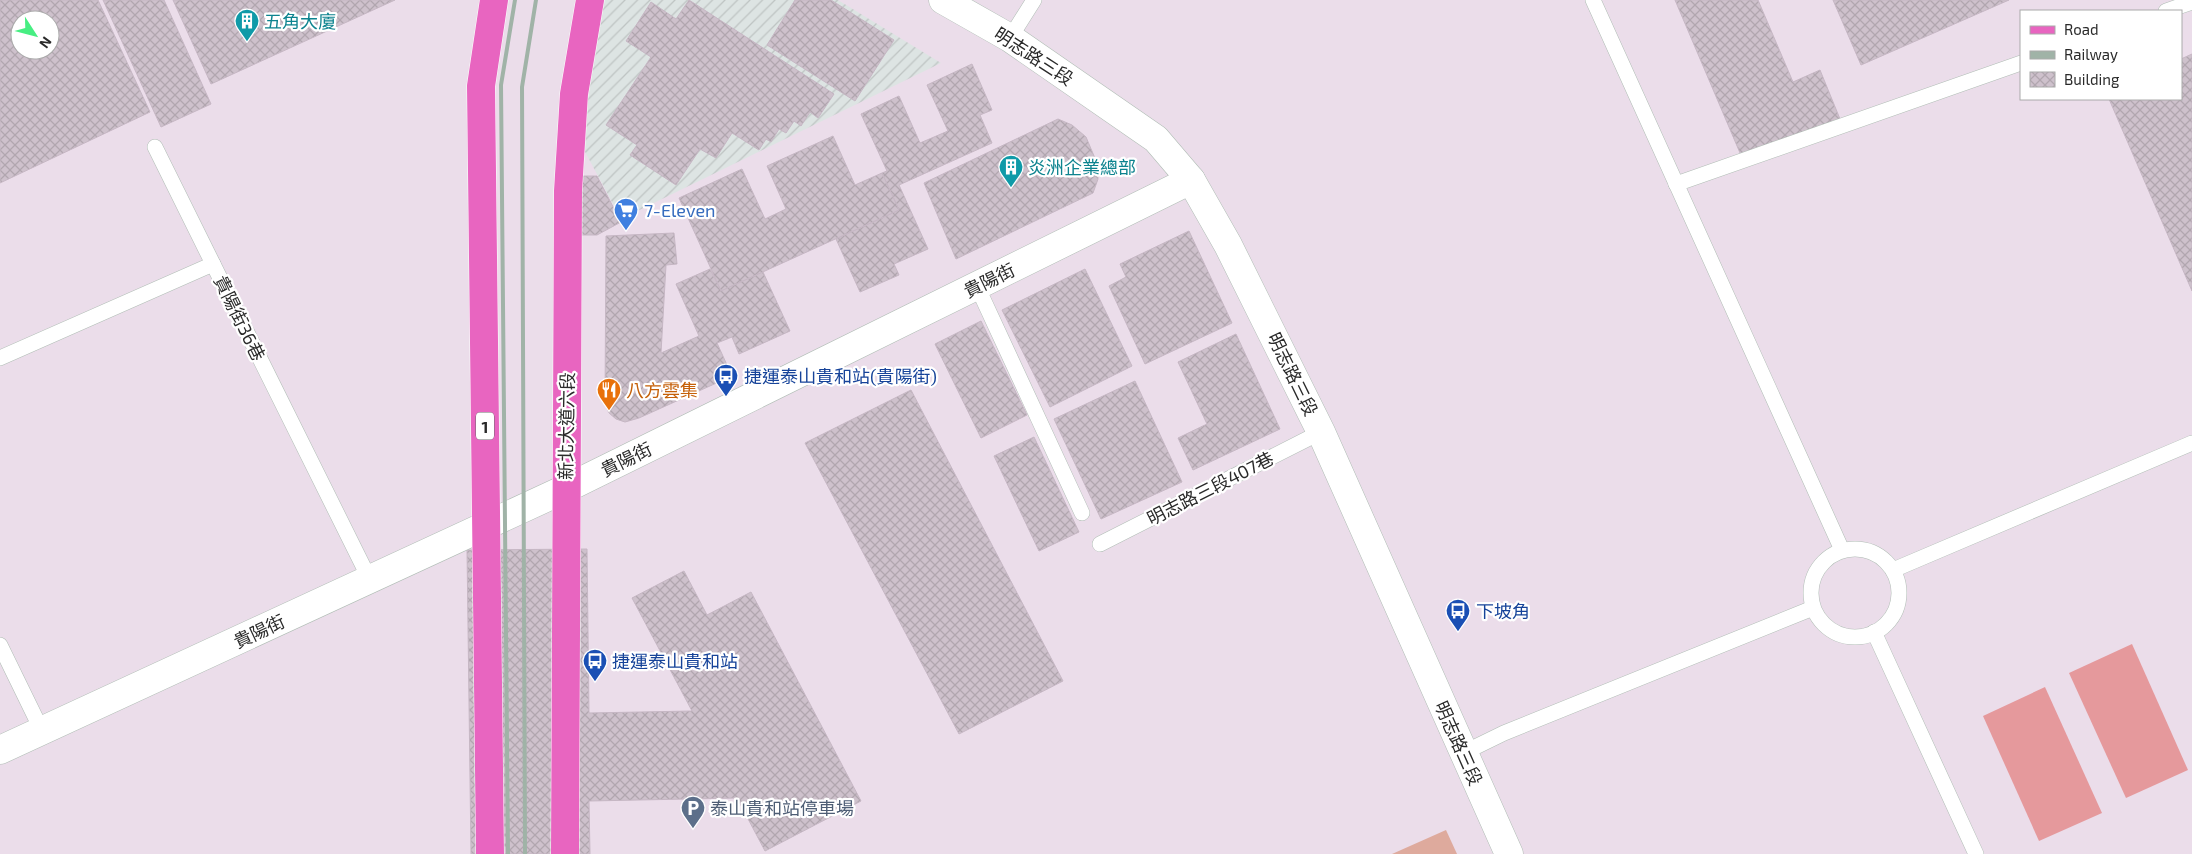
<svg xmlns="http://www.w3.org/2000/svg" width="2192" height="854" viewBox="0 0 2192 854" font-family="'Exo 2','Noto Sans TC',sans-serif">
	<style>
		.industrial { fill: url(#industrial-furrows) }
		.grass { fill: #deaa9d }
		.pitch { fill: #e5999c }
		.building { fill: url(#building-cross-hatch); stroke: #c6b7c4; fill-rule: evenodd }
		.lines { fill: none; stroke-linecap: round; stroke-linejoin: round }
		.service-casing { stroke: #b0bdb5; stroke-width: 16 }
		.minor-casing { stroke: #b0bdb5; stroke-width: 29 }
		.secondary-casing { stroke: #b0bdb5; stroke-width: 29 }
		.primary-casing { stroke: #fff; stroke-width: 29 }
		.service { stroke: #fff; stroke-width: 15 }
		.minor { stroke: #fff; stroke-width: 28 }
		.secondary { stroke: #fff; stroke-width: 28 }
		.primary { stroke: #e865c0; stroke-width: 28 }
		.rail { stroke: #a0b3a7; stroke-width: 4 }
		.labels { text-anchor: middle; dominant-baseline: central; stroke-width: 4.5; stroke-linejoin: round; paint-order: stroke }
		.shield { fill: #fff; stroke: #6a6a6a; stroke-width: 1 }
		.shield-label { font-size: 16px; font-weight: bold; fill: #2a2a2a }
		.culture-label { font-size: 18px; fill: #0d838f; stroke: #fff; text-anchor: start }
		.street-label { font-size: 18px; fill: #2a2a2a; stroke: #fff }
		.shop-label { font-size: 18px; fill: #366cbe; stroke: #fff; text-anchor: start }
		.transit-label { font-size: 18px; fill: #164399; stroke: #fff; text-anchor: start }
		.food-label { font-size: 18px; fill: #c56008; stroke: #fff; text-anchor: start }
		.service-label { font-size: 18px; fill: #4e5e75; stroke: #fff; text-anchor: start }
	</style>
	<defs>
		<pattern id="industrial-furrows" width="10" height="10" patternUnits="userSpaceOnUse" patternTransform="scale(1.25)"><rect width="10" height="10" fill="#dde4e3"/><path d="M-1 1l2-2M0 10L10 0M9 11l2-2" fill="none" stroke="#bec4c3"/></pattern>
		<pattern id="building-cross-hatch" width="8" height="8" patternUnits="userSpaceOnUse" patternTransform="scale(1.25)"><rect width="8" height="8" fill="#cec1cc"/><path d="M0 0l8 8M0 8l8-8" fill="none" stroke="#b1a6af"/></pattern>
	</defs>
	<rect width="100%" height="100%" fill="#ebddea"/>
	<path class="industrial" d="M596,0h242l103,63 -320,156 -38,-71 -2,-65z"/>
	<path class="grass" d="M1446,830l11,24h-65z"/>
	<g class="pitch">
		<path d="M2132,644l56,126 -62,28 -57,-125z"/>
		<path d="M2045,687l57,126 -63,28 -56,-125z"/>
	</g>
	<g class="building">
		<path d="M0,0h98l52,112 -150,71zM20,20h30v30h-30z"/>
		<path d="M103,0h61l47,104 -50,23z"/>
		<path d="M173,0h222l-184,84z"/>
		<path d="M689,0l145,94 -16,24 -8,-6 -9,14 -7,-5 -8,12 -7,-4 -8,13 -5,-3 -7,11 -27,-17 -16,25 -16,-9 -24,36 -46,-30 7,-10 -31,-20 45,-68 -25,-16 25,-39 25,17z"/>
		<path d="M795,0h36l63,40 -39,61 -88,-56z"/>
		<path d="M1675,0h83l35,82 27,-12 20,49 -97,41z"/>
		<path d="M1833,0h176l-148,65z"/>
		<path d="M2192,54v237l-83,-192h72v-40z"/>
		<path d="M972,64l20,46 -12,5 12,28 -93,42 29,64 -34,15 5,11 -39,17 -24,-53 63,-29 -17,-37 5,-2 -26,-57 38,-18 21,47 28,-12 -21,-46z"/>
		<path d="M1058,119l14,6 14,12 11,26 1,16 -5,14 -137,66 -32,-76z"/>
		<path d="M833,136l22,49 27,-12 17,37 -178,81 -42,-93 63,-29 23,50 21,-10 -19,-43z"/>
		<path d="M577,176h20l24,46 -24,13h-21z"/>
		<path d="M1189,231l43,92 -87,41 -36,-78 17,-9 -6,-13z"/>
		<path d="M674,233l3,31 -11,1 -5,88 38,-17 -23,-52 34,-15 11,22 42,-19 27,59 -51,23 -7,-17 -15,6 15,33 -93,42 -14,4 -9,-3 -7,-6 -4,-9 1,-168z"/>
		<path d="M1085,269l47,97 -82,41 -48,-97z"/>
		<path d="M981,321l46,94 -46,23 -46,-94z"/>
		<path d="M1236,334l44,95 -87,41 -15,-32 29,-14 -29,-62z"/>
		<path d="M1135,381l47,101 -81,37 -47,-100z"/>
		<path d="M911,390l152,291 -104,53 -154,-291z"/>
		<path d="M1034,437l45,95 -40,19 -45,-95z"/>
		<path d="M587,549l2,164 103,-2 -60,-113 52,-27 23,44 44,-23 110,209 -96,50 -28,-53 -148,3 1,53h-119l-4,-304z"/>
	</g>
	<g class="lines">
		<defs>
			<g id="service">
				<path d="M1593,0l249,550"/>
				<path d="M2166,11l26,-9"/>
				<path d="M1010,38l24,-38"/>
				<path d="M155,147l58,117"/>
				<path d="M1676,184l345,-121"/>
				<path d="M977,286l105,227"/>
				<path d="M0,358l213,-94 157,316"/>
				<path d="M1100,544l221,-112"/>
				<circle cx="1855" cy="593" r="44"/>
				<path d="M1893,570l299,-127"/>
				<path d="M1874,632l102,222"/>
				<path d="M0,645l42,86"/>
				<path d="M1463,753l41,-20 309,-125"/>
			</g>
			<path id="minor" d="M0,750l565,-261 626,-309"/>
			<path id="secondary" d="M943,0l67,38 146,101 35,41 37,65 93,187 188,422"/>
			<g id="primary">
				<path d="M490,854l-9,-768 13,-86"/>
				<path d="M565,854l3,-663 6,-97 16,-94"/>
			</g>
		</defs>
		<use href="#service" class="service-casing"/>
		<use href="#minor" class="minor-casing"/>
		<use href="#secondary" class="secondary-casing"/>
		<use href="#primary" class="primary-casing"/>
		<use href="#service" class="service"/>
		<use href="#minor" class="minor"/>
		<use href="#secondary" class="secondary"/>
		<use href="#primary" class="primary"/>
		<g class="rail">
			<path d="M508,854l-7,-769 14,-85"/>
			<path d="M525,854l-3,-767 14,-87"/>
		</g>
	</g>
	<defs>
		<symbol id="building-pin" viewBox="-11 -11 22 30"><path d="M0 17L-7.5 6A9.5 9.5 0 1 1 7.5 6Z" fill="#0f9aa8" stroke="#fff"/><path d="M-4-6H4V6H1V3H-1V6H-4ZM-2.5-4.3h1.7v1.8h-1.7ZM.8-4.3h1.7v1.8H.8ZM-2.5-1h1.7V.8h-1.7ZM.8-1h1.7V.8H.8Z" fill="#fff"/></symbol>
		<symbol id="supermarket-pin" viewBox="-11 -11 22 30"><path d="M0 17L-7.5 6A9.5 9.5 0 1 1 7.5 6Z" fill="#3f7fe0" stroke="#fff"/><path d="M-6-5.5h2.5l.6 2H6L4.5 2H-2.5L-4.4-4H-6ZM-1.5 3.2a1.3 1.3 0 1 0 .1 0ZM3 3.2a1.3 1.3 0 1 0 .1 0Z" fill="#fff"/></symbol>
		<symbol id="bus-pin" viewBox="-11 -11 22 30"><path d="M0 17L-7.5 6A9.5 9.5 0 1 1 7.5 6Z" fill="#1a4fb4" stroke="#fff"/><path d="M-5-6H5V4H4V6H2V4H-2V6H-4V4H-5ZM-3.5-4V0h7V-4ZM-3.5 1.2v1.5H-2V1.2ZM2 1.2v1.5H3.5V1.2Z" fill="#fff"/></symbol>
		<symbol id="restaurant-pin" viewBox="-11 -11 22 30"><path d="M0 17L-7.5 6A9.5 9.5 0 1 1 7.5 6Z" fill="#e8710a" stroke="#fff"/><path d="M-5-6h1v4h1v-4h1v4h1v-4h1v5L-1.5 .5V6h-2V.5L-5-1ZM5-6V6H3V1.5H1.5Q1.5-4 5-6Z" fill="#fff"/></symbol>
		<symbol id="parking-pin" viewBox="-11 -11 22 30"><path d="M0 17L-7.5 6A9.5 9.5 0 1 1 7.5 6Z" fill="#5c6f8a" stroke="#fff"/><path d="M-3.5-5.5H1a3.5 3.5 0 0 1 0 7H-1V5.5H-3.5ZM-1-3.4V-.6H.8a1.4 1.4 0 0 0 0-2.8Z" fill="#fff"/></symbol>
	</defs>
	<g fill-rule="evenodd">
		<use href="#building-pin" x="233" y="7" width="28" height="38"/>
		<use href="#building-pin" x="997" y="153" width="28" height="38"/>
		<use href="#supermarket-pin" x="612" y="196" width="28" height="38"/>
		<use href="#bus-pin" x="712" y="362" width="28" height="38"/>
		<use href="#restaurant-pin" x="595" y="376" width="28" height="38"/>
		<use href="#bus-pin" x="1444" y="597" width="28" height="38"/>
		<use href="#bus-pin" x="581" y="647" width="28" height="38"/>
		<use href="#parking-pin" x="679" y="794" width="28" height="38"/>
	</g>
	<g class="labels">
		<rect class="shield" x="476" y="412.5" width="18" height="27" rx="4"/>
		<g class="shield-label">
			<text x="485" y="426">1</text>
		</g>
		<g class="culture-label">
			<text x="264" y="21">五角大廈</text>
			<text x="1028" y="167">炎洲企業總部</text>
		</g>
		<g class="street-label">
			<text transform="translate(1034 56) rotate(33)">明志路三段</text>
			<text transform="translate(989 280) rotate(-26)">貴陽街</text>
			<text transform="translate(240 318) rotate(64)">貴陽街36巷</text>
			<text transform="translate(1293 374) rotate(64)">明志路三段</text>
			<text transform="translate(566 426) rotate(-89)">新北大道六段</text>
			<text transform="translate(626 459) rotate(-26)">貴陽街</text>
			<text transform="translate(1210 488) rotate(-27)">明志路三段407巷</text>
			<text transform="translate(259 631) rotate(-25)">貴陽街</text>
			<text transform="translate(1459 743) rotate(66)">明志路三段</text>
		</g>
		<g class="shop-label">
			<text x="644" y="210">7-Eleven</text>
		</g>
		<g class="transit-label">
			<text x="744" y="376">捷運泰山貴和站(貴陽街)</text>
			<text x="1476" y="611">下坡角</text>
			<text x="612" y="661">捷運泰山貴和站</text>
		</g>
		<g class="food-label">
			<text x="626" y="390">八方雲集</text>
		</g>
		<g class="service-label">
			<text x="710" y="808">泰山貴和站停車場</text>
		</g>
	</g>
	<rect x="2020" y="10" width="162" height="90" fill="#ffffff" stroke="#aaaaaa"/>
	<rect x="2030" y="26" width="25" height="8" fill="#e865c0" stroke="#aaaaaa"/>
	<text x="2064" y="35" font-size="15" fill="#2a2a2a">Road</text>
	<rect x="2030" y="51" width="25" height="8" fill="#a0b3a7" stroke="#aaaaaa"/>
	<text x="2064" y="60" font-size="15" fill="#2a2a2a">Railway</text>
	<rect x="2030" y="72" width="25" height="15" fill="url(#building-cross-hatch)" stroke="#aaaaaa"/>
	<text x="2064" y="85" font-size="15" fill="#2a2a2a">Building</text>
	<g transform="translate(35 35) rotate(126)"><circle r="24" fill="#ffffff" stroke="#aaaaaa"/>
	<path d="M0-4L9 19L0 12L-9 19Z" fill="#47ee82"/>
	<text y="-8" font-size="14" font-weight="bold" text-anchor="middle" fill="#2a2a2a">N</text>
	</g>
</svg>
